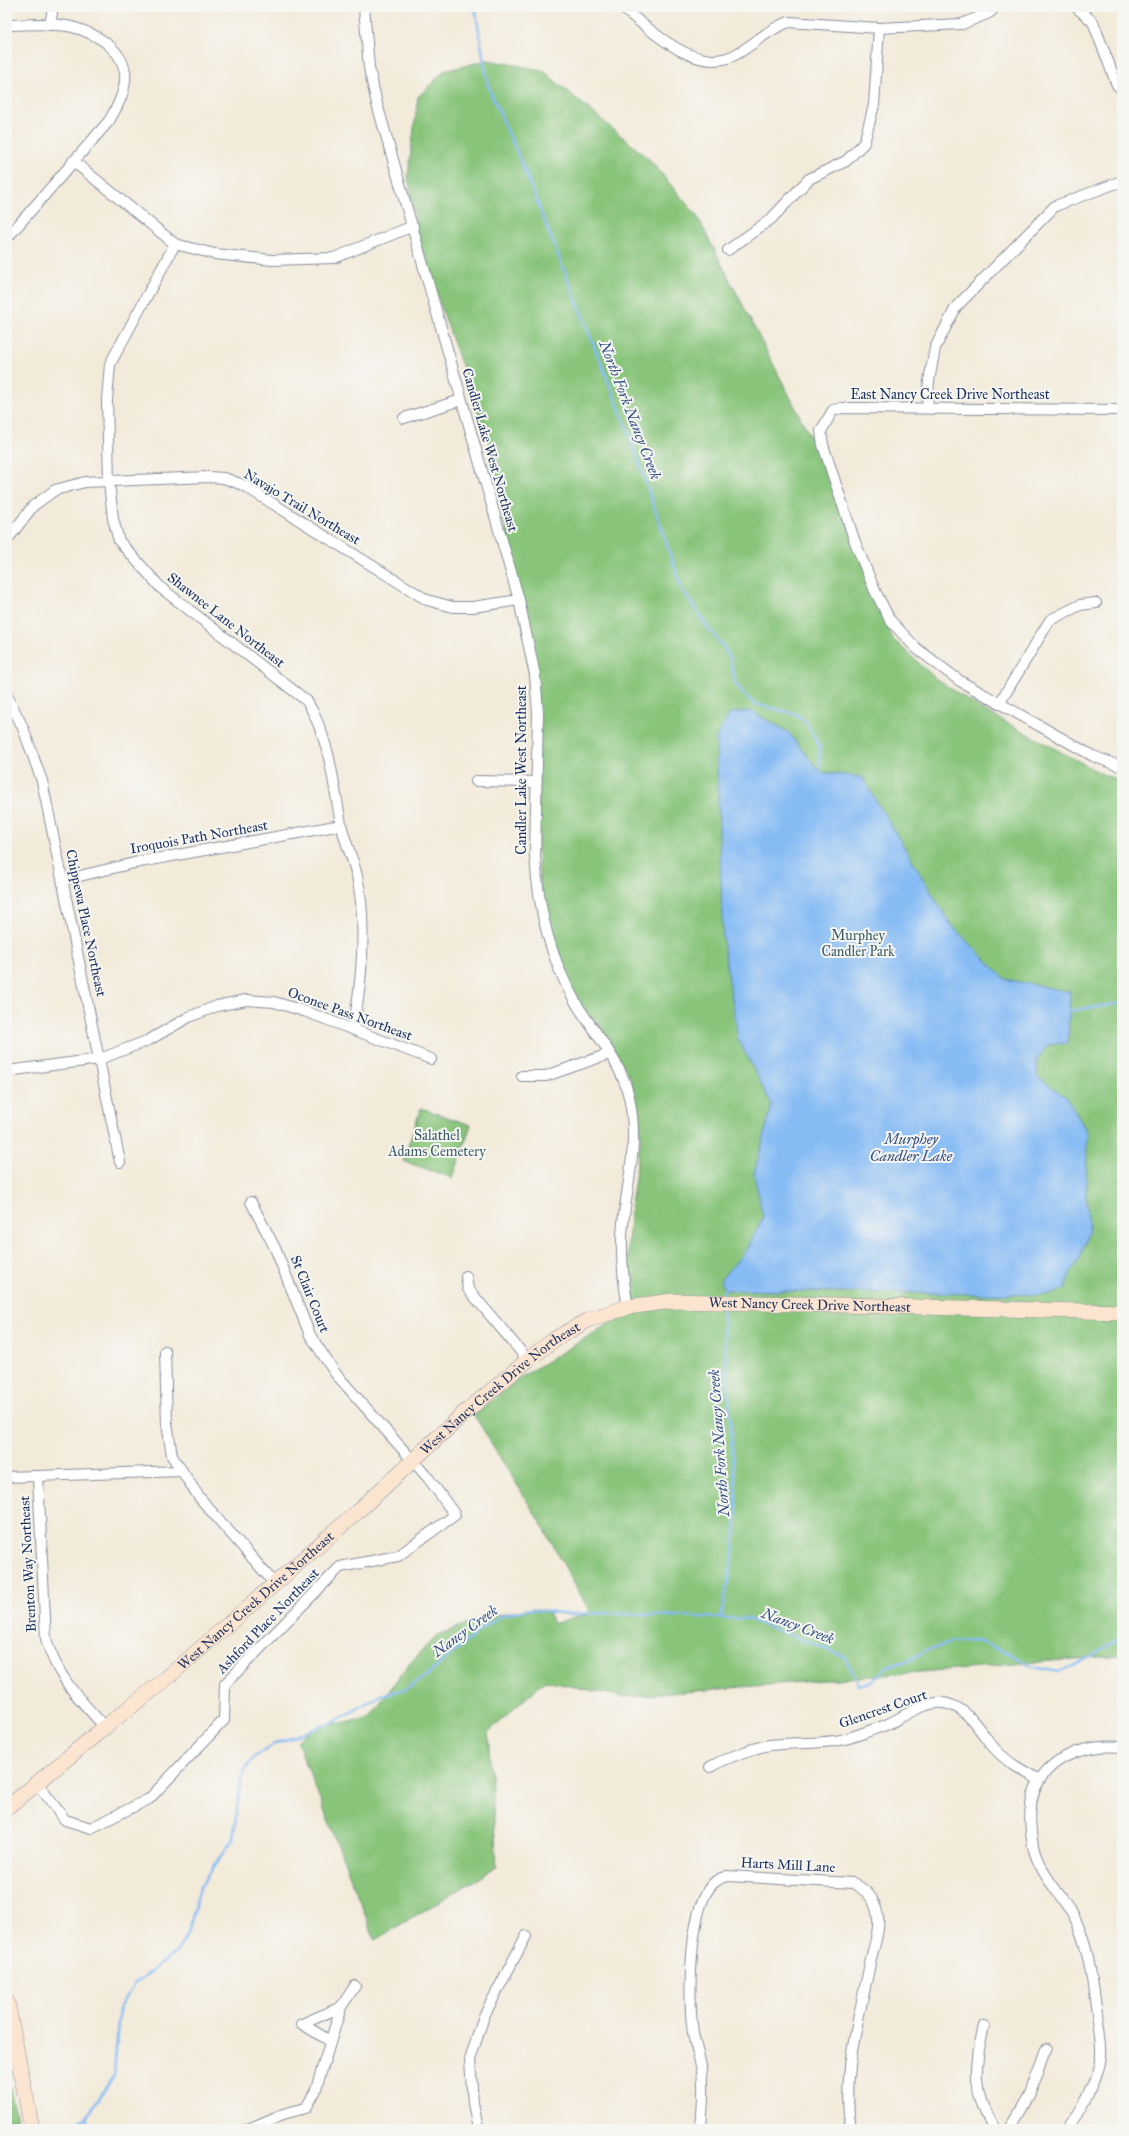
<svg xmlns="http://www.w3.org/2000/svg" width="1129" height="2136" viewBox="0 0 1129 2136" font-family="'IM FELL Great Primer',serif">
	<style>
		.green { fill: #88c57a; stroke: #527a6c }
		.water { fill: #86bbf4; stroke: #5075a9 }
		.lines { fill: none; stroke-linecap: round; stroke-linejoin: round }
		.stream { stroke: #86bbf4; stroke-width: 2.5 }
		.street-casing { stroke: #878d9c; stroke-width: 12 }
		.secondary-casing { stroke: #878d9c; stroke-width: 16 }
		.street { stroke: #fff; stroke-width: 10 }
		.secondary { stroke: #fce5d0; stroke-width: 15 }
		.labels { text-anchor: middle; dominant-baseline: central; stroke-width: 4; stroke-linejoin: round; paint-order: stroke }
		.street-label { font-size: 14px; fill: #1b2f5e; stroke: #f6f6f2 }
		.park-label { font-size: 14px; fill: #3c5c66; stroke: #f6f6f2 }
		.water-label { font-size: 15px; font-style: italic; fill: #365284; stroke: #f6f6f2 }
	</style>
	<rect width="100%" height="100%" fill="#f6f6f2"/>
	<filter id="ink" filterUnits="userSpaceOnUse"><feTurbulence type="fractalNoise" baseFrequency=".025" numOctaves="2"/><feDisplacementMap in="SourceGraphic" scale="8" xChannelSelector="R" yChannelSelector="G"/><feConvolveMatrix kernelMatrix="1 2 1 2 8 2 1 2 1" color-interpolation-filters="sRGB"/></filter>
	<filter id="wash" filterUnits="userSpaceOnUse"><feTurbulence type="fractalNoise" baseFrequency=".012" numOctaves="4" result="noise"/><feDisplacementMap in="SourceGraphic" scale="16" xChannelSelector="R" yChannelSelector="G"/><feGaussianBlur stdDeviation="0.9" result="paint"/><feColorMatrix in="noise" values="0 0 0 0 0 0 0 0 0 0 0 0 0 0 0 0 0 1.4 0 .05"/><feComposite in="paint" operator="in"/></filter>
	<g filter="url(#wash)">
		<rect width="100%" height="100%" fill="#f3ebda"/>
		<g class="green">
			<path d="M488,60l54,10 107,89 48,57 128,249 67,173 43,40 48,32 123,66 16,4v875l-498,42 -79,-16 -57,51 9,135 -122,73 -78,-199 23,-16 21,-2 29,-7 40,-53 27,-28 45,-17 51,-10 15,3 5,13 25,-8 13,-2 -48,-87 -69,-112 41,-34 121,-74 -10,-34 5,-68 10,-68 -10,-58 -25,-44 -38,-44 -25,-78 -5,-48v-122l-12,-99 -34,-193 -72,-204 -12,-71 10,-79 26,-26z"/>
			<path d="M421,1108l50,17 -18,53 -50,-17z"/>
			<path d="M7,2076l10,43 -10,4z"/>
		</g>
		<path class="water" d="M751,711l37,21 32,40 42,5 89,148 54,54 65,13 -2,51 -19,1 -12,15 1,18 29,21 20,34 -1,66 3,32 -10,31 -8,9 -5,18 -17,7 -325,-5 -3,-11 27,-31 15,-31 -9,-43 18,-69 -34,-66 -15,-98 -7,-203 14,-25z"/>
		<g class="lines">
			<g class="stream">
				<path d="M475,7l13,79 33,76 109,274 52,153 28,42 13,15 7,12 5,24 9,13 11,9 41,10 10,8 14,25v25"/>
				<path d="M1069,1011l53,-8"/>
				<path d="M722,1297l2,-7"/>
				<path d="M721,1618l12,-63 4,-45 -15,-204"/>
				<path d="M86,2118l4,11"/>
				<path d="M62,2129l24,-11 28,-43 5,-65 15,-26 42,-31 12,-20 12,-46 33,-48 8,-60 5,-11 8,-11 20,-13 60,-22 47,-27 25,-6 20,-13 54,-46 23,-15 28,-6 37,5 36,-1 144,6 96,37 16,30 12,-4 14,-15 26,-8 13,-8 25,-9 27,-1 34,13 22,13 26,5 33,-16 30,-20"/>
			</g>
		</g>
	</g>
	<g filter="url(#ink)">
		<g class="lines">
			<defs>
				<g id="street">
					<path d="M364,7l5,61 8,36 142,496 16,75 3,38 -3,143c3,50 15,103 41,147 18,30 45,58 53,94 10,47 -1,80 -6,126 -3,28 0,57 5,84"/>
					<path d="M621,7c32,24 78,72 119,45 17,-10 30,-24 49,-30l90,6 83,-4 27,-11 7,-6"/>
					<path d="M1076,7l17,15 24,63 5,4"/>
					<path d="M7,25c21,0 44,-3 65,2 27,7 60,27 52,60 -2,13 -9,23 -15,34l-102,117"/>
					<path d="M50,25l3,-18"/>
					<path d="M73,161l102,83 40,10 57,6 62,-2 79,-32"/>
					<path d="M175,244l-65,120 -3,36 2,82 4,37 6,22 42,47 146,113c23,39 26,80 34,123 4,18 12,35 16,52 10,45 5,108 -4,152"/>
					<path d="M728,250l43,-31 38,-40 37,-18 18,-18 10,-38 5,-77"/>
					<path d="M927,408l2,-27 6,-33 21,-41 99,-101 67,-25"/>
					<path d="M1122,410l-280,-2 -9,2 -12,21 2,14 32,97 20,49 15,29 26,28 44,33 133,75 29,11"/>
					<path d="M404,418l57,-18"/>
					<path d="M7,540l26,-34 22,-16 30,-8 123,-5 16,1 19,7 184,115 26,7h20l46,-7"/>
					<path d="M7,695l16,33 19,53 78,381"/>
					<path d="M999,704l51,-84 30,-15 16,-2"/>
					<path d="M476,781l59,1"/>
					<path d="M63,880l71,-17 207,-38"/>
					<path d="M7,1071l93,-12 49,-19 40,-23 28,-11 29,-6 28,2 33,10 124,47"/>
					<path d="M522,1076h24l63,-22"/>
					<path d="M466,1276l2,13 60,71"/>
					<path d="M165,1351l2,72 5,33 27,41 76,87"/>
					<path d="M7,1477l175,-6"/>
					<path d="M38,1477l8,162c11,38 32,59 59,88"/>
					<path d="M710,1767c14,-8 45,-20 60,-22 26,-3 53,0 79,-7 12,-4 25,-9 37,-13 17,-8 43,-27 62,-21 23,6 32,29 47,45 13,14 28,22 45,31"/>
					<path d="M37,1783l28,37 26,8 58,-29 75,-79 1,-36 115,-117 58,-11 57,-41 -26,-36 -94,-106 -25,-38 -35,-87 -24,-46"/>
					<path d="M984,2026c-10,39 -12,67 10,103"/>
					<path d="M330,2041l-28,-17 39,-17"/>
					<path d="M248,2129l35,-15 23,-6 9,-16 26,-85 14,-21"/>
					<path d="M478,2129l-5,-26 -3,-43 14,-44 42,-80"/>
					<path d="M701,2129c1,-19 4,-39 1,-58 -2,-13 -7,-25 -9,-38 -5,-32 -5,-132 23,-152 3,-2 8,-4 11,-5l126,7c15,8 23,17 25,35 2,13 -5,31 -8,45 -10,54 -29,110 -19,166"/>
					<path d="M1010,2129l20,-35 16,-45"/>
					<path d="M1066,2129c16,-20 32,-48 35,-73 1,-14 -2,-29 -4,-43 -5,-32 -8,-67 -23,-96 -13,-24 -35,-43 -41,-71 -4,-20 -5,-47 6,-65 17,-28 53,-37 83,-34"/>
				</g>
				<g id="secondary">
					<path id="s1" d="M7,1808l98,-81 56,-44 196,-171 105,-97 66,-55 27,-21 33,-19 40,-13 44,-6 450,11"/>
					<path d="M7,2002l25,127"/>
				</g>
			</defs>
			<use href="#street" class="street-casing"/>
			<use href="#secondary" class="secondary-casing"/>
			<use href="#street" class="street"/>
			<use href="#secondary" class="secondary"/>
		</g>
	</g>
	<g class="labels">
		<g class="street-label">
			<text x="950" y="394">East Nancy Creek Drive Northeast</text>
			<text transform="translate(490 450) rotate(74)">Candler Lake West Northeast</text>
			<text transform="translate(302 507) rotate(31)">Navajo Trail Northeast</text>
			<text transform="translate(226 620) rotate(38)">Shawnee Lane Northeast</text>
			<text transform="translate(521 770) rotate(-90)">Candler Lake West Northeast</text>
			<text transform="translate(199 837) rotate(-10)">Iroquois Path Northeast</text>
			<text transform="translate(86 923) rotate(78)">Chippewa Place Northeast</text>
			<text transform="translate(350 1014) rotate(20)">Oconee Pass Northeast</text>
			<text transform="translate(310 1294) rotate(68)">St Clair Court</text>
			<text stroke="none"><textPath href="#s1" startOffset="984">West Nancy Creek Drive Northeast</textPath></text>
			<text stroke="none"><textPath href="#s1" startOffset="648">West Nancy Creek Drive Northeast</textPath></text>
			<text transform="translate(28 1564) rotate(-93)">Brenton Way Northeast</text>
			<text stroke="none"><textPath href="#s1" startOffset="324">West Nancy Creek Drive Northeast</textPath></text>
			<text transform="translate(268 1621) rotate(-46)">Ashford Place Northeast</text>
			<text transform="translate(883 1709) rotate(-19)">Glencrest Court</text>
			<text transform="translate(788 1865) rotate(3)">Harts Mill Lane</text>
		</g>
		<g class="park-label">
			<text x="858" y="935">Murphey<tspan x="858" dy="16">Candler Park</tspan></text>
			<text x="437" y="1135">Salathel<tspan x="437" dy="16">Adams Cemetery</tspan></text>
		</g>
		<g class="water-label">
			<text transform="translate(630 410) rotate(69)">North Fork Nancy Creek</text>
			<text x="911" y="1139">Murphey<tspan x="911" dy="17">Candler Lake</tspan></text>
			<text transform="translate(719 1443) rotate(-94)">North Fork Nancy Creek</text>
			<text transform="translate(798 1626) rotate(21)">Nancy Creek</text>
			<text transform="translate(465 1631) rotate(-36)">Nancy Creek</text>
		</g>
	</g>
	<rect width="1129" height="2136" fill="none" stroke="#f6f6f2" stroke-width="24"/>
</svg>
